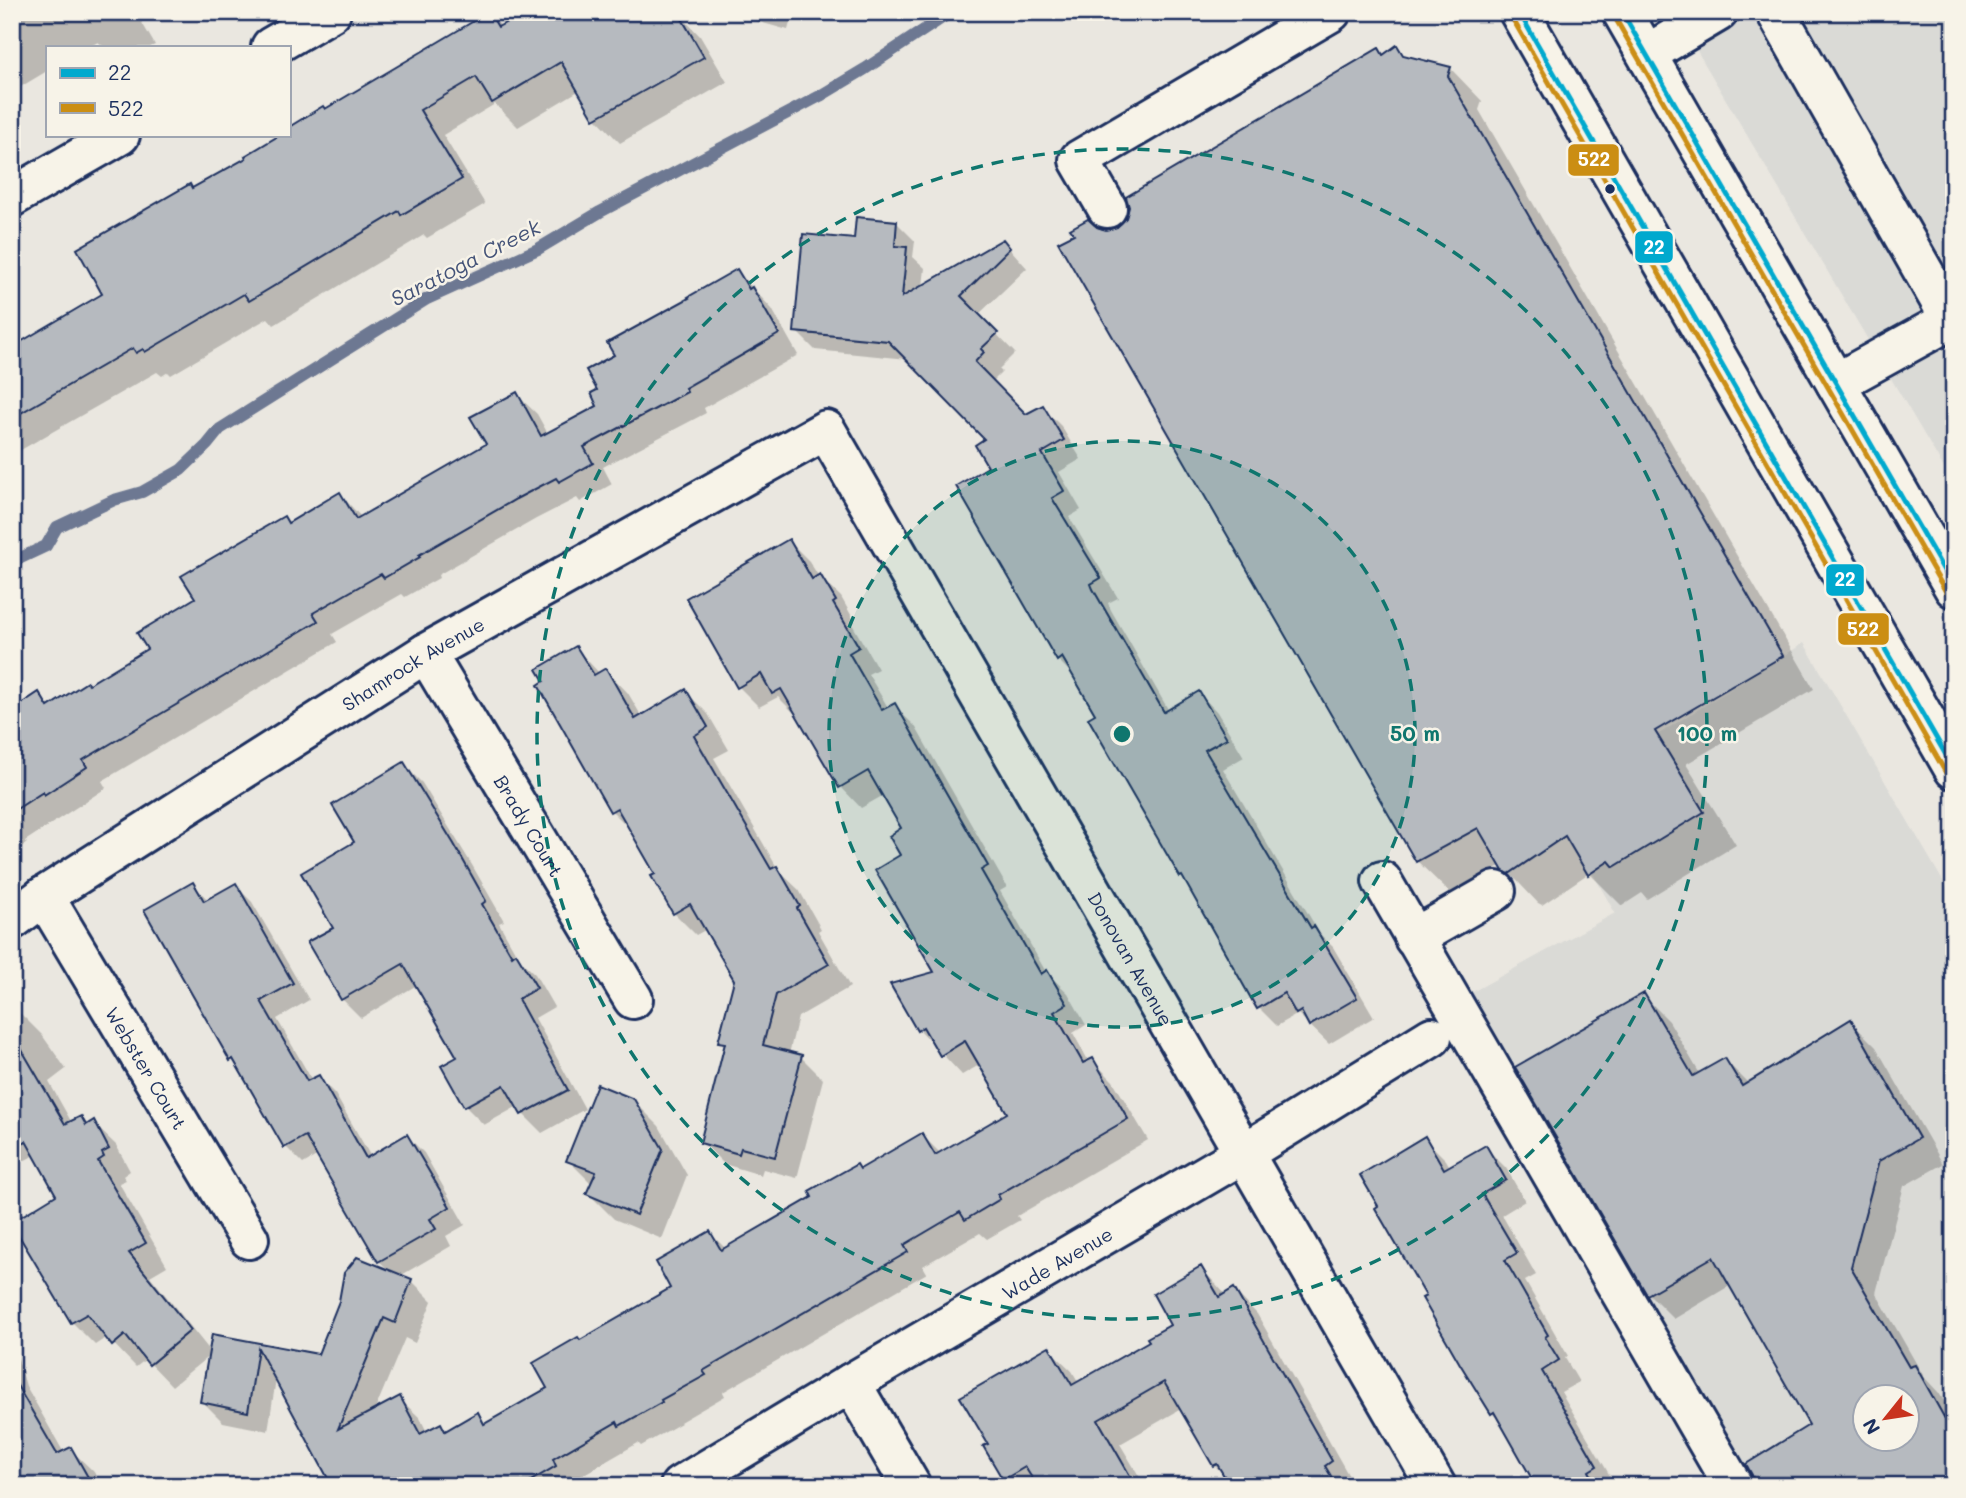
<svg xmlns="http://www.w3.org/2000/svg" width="1966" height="1498" viewBox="0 0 1966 1498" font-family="Mali,sans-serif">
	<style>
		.built { fill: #dadad6; fill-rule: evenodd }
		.shadow { fill: #0003; fill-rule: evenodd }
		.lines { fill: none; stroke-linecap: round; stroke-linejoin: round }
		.stream { stroke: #6d7892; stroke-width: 12 }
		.building { fill: #b6babf; stroke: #1b2f5e; stroke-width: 2; fill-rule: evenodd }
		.minor-casing { stroke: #1b2f5e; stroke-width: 44 }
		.major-casing { stroke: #1b2f5e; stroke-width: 44 }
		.minor { stroke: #f7f3e8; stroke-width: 38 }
		.major { stroke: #f7f3e8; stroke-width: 38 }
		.bus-1-casing { stroke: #f7f3e8; stroke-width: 10 }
		.bus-2-casing { stroke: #f7f3e8; stroke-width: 10 }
		.bus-1 { stroke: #00a9ce; stroke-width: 5 }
		.bus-2 { stroke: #cb8e13; stroke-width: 5 }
		.ring { fill: none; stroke: #0f766e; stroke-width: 3.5; stroke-dasharray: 12 9 }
		.bus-dot { fill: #1b2f5e; stroke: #f7f3e8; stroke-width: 2.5 }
		.labels { text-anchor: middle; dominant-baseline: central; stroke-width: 5; stroke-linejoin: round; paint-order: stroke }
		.street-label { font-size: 19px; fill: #1b2f5e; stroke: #f7f3e8 }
		.water-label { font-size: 21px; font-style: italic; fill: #445378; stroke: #f7f3e8 }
		.centre { fill: #0f766e; stroke: #f7f3e8; stroke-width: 3.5 }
		.ring-label { font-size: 21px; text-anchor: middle; font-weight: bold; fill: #0f766e; stroke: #f7f3e8; stroke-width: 5; stroke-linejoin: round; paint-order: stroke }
		.line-badge { stroke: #f7f3e8; stroke-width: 2.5 }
		.badge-label { font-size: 19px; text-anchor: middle; font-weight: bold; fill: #fff }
	</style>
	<rect width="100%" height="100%" fill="#eae7e0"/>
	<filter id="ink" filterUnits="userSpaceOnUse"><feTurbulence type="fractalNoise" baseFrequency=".0143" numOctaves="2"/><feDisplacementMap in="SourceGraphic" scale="14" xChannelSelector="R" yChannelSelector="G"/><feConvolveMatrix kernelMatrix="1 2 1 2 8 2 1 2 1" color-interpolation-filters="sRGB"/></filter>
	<g filter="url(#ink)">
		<g class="built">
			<path d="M1674,12h280v473z"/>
			<path d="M1804,643l150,257v586h-236l-280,-475 177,-98 -63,-112zM1864,1396h42v42h-42z"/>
		</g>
		<g class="shadow">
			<path d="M12,12h132l-6,4 17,29 -5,2h-46l-6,-5 -9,5h-42v24l-35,21z"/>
			<path d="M677,12l23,24 27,46 -107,61 -24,-25 -16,-28 -62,37 -23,-23 -52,31 42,69 -58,34 -3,-3 -150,90 -6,-7 -97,57 -3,-3 -6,4 -5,-4 -145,83v-113l3,5 90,-53 88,-104 55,-32 -1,-2 37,-21h5v-6l34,-21 3,3 163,-97 13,13 14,-8 6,6z"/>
			<path d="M723,12h70l-5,18z"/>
			<path d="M1397,47l10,11 43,10 32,33 -3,9 335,579 -128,75 50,81 -89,54 -5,-6 -20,13 -33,-33 -47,32 -4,-2 -36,-38 -52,28 -33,-32 -322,-633 11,4 13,-4 260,-178 5,6z"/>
			<path d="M896,222l19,19 -2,16 12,11 -2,19 80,-46 24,27 -49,47 37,38 -16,16 3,3 -10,10 34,34 16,-9 19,19 20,33 -22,13 22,38 -12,7 49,81 -10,5 3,7 58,101 30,-18 18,19 27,45 -21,12 97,165 13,13 41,70 -45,27 -31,-30 -21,12 -19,-19 -70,-124 -7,-7 -84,-162 -19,-34 -20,-20 -100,-173 32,-19 -3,-29 -79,-80 -93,-9 -19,-19 60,-91z"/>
			<path d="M737,271l35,38 26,46 -94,53 2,5 -103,54 9,17 -32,18 -3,-4 -41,21 -98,56 1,3 -34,19 -3,-3 -70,40 5,8 -235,139 4,7 -81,53 2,2 -15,10v-142l26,-16 13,12 38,-21 60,-37 48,-50 87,-80 5,5 51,-30 22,24 126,-73 28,-51 21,20 11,20 52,-28 -1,-15 17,-36z"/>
			<path d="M789,541l20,20 10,16h1l21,20 14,25 -3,2 26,45 -10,5 21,35 5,-3 21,20 92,161 -7,4 46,81 22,21 18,32 -13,8 16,29 3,-2 21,21 35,59 -131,76 3,4 -33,19 -7,-6 -57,33 4,7 -204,119 2,4 -45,26 1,1 -40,23 -3,-3 -66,38 3,5h-245l3,-2 -57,-105 -8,52 -45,-9 -21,-21 8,-46 -38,31 -26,-27 -10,8 -29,-30 -12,8 -23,-23 -14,-126 -19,-34 -6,-6 -21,11v-148l8,-6 22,22 24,34 -17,13 23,41 9,-5 7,7 5,-2 23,22 14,26 -7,5 3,4 -7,3 48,83 -17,10 61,76 3,-16 105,20 72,-84 -12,-11 -61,-106 -15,9 -17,-17 -46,-79 -8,-8 -39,-176 16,17 26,-16 17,17 57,98 -32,19 35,61 6,-3 17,17 36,63 36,-21 17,17 41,72 -19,11 5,10 -51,30 11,4 21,21 -17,42 -10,-5 -31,74 25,-14 21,20 7,14 14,-7 6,7 30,-17 10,10 63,-37 30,-46 93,-53 37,-56 16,16 196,-114 18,18 69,-39 -28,-50 -19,11 -43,-46 17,-56 -34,-117 1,-27 -19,-34 -23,13 -20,-21 -45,-75 -2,1 -16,-16 -19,10 -20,-20z"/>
			<path d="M576,648l24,26 6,-4 22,23 14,24 44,-25 22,22 21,36 -15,8 65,113 20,19 22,39 -3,2 32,56 -52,30 -9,37 12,3 22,22 -26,99 -34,-9 -2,6 -37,-11 -22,-22 24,-95 -6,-6 16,-62 -29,-50 -11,6 -22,-22 -17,-38 -24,-43 -22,-22z"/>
			<path d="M403,764l19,19 50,82 32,56 -5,2 21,37 15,14 19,33 -19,11 50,91 -43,24 -19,-19 -5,-8 -34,19 -19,-19 -6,-48 -42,-73 -56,33 -19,-19 -7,-71 22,-86z"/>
			<path d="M1644,996l25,25 31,53 25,-14 24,24 102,-62 25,25 67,117 -39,22 -28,107 48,84 15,16 15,25v68l-142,-60 -81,-141 -57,34 -25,-25zM1864,1396h42v42h-42z"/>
			<path d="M633,1100l26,26 28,49 -25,64 -48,-20 -25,-25 3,-10 -24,-24z"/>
			<path d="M1425,1139l21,21 4,7 35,-20 21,21 19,33 -23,14 34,60 -11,6 43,75 -3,2 14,24 -18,10 55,94h-78l-35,-62 -11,-11 -64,-116z"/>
			<path d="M1201,1268l25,27 8,-5 23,24 97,171 -122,1 -5,-9 -13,-12 -33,-56 -61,35 25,42h-134l-7,-7 -14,-35 58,-96 24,23 7,12 72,-42 22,-15z"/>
			<path d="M12,1272l7,11 -7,4z"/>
			<path d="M12,1338l14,48 38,67 6,-4 23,22 11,15h-92z"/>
		</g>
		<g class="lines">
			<path class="stream" d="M12,562l34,-16 11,-19 57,-27 28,-8 39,-22 26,-25 13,-16 207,-130 111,-50 62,-37 220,-116 45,-27 86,-57"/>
		</g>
		<g class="building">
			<path d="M489,12l9,15 18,-10 4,6 21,-11h137l26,45 -110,62 -33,-57 -69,41 -16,-26 -56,33 42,69 -61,36 -2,-4 -150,90 -5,-7 -99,58 -2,-3 -7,4 -3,-5 -121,70v-71l90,-53 -25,-45 113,-65 2,4 54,-30 -1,-2 35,-21h9v-8l34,-21 2,3z"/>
			<path d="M1397,45l6,10 48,12 -3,9 335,580 -128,75 49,81 -90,55 -5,-6 -21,14 -23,-39 -56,38 -6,-3 -25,-43 -62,34 -358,-620 16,-8 -4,-5 18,-10 9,8 9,3 11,-3 9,-9 3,-11 -3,-10 253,-149 4,7z"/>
			<path d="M856,217l41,4 -2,25 12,1 -5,50 101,-58 7,9 -49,48 37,37 -17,16 3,3 -9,10 51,52 17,-9 21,35 -22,13 22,38 -12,7 49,80 -10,6 2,5 71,123 35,-21 28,47 -22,12 106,178 3,-2 43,72 -48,28 -8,-15 -5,3 -12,-21 -27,16 -75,-133 -2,1 -92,-159 7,-4 -33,-57 -5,4 -101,-175 32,-19 -13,-22 9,-6 -96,-98 -94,-9 9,-98 51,5z"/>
			<path d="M737,269l12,20 3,-2 27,47 -94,54 2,4 -103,55 9,16 -34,19 -3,-4 -40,21 -97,56 1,2 -36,21 -3,-4 -68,39 5,8 -235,139 4,7 -43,28 -1,-3 -31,20v-102l27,-18 9,15 39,-25 2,2 58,-35 -10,-16 58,-35 -14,-22 103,-60 4,7 52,-31 16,27 130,-75 -16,-27 47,-25 24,44 56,-30 -6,-13 6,-3 -11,-20 28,-15 -7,-12 82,-45 -1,-1z"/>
			<path d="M789,539l23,40 8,-5 16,27 -3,2 26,44 -10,6 33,57 13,-7 93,163 -7,4 60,104 6,-4 20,34 -13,8 29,51 10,-5 35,61 -130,76 2,4 -35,21 -5,-8 -56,33 4,7 -205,119 3,4 -45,25 1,2 -43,24 -2,-4 -64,37 3,7 -34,20h-190l-74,-138 -10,64 -48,-10 12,-68 106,20 21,-53 5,-28 13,-16 55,22 -17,44 -11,-5 -46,111 62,-33 20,38 21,-11 4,8 33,-19 6,12 63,-36 -14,-25 45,-26 2,3 90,-52 -14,-26 54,-31 11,19 91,-53 -3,-6 48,-27 3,5 62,-36 13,22 72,-42 -42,-72 -25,15 -17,-29 -6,4 -27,-47 44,-12 -59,-102 25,-15 -11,-19 12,-8 -33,-57 -29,17 -58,-99 -9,5 -11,-20 -24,14 -51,-90z"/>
			<path d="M576,646l18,29 12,-7 29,51 51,-30 22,38 -14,9 77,133 6,-3 23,40 -3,2 32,56 -53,31 -13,50 39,10 -27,102 -34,-9 -2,6 -39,-11 25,-100 -7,-1 16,-62 -44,-76 -17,10 -22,-38 4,-2 -38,-66 -7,4 -72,-127 6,-4 -7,-12z"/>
			<path d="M404,762l50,82 32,57 -4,3 30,52 4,-3 21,35 -19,11 50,91 -47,25 -17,-30 -40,22 -23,-41 16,-9 -54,-93 -62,36 -34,-58 26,-14 -32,-55 53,-31 -22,-37z"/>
			<path d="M193,882l11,19 32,-18 57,100 -32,18 46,80 12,-6 47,83 41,-24 43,73 -20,12 6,10 -58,33 -73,-126 -21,12 -51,-89 -3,2 -86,-151z"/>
			<path d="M1644,993l49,83 32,-18 17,28 109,-67 68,119 -40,23 -28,106 58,100 6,-2 39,70v51h-199l-3,-11 -6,-11 63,-39 -96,-168 -66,38 -132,-228zM1865,1396h42v42h-42z"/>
			<path d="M12,1033l53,91 16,-8 5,9 8,-5 15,29 -7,4 2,4 -6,4 48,82 -17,10 62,77 -42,35 -24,-30 -13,11 -25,-32 -16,9 -59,-99v-2l44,-27 -30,-54 -14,8z"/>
			<path d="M597,1084l37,15 29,50 -27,66 -50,-21 10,-22 -30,-11z"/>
			<path d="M1425,1136l19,33 42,-24 20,35 -24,14 35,59 -12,7 43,75 -3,2 14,23 -17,11 55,95 -8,5 8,15h-61l-42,-74 -3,2 -31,-50 -38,-66 4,-2 -51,-88 3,-2 -18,-31z"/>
			<path d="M1201,1266l18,31 15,-9 98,173 -7,5 12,20h-107l-13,-22 -4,2 -49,-84 -66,38 38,66h-99l-12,-19 -22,13 -20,-34 5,-2 -28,-47 89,-51 23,39 77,-44 -2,-3 23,-13 -17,-31z"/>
			<path d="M12,1377l45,77 14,-7 22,39h-81z"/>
		</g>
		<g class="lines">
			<defs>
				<g id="minor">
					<path d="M1776,12l175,308"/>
					<path d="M271,47l60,-35"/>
					<path d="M1647,54l71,-42"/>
					<path d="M12,197l108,-62"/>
					<path d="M1107,208l-28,-48 252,-148"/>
					<path d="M1836,383l118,-65"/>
					<path id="s1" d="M426,653l207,346"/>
					<path d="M1382,881l351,605"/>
					<path id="s2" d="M44,896l205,343"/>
					<path id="s3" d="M12,920l32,-24 382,-243 400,-223 610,1056"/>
					<path d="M1414,938l82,-47"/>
					<path d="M851,1383l60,103"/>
					<path id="s4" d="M680,1486l171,-103 393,-230 188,-116"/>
				</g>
				<g id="major">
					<path d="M1519,12l435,757"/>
					<path d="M1622,12l332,576"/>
				</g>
			</defs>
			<use href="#minor" class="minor-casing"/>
			<use href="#major" class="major-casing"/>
			<use href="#minor" class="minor"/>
			<use href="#major" class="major"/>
			<defs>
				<g id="bus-1">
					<path d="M1519,12l435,757"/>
					<path d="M1622,12l332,576"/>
				</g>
				<g id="bus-2">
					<path d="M1511,16l435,757"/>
					<path d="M1614,16l332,576"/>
				</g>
			</defs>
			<use href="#bus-1" class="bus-1-casing"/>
			<use href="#bus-2" class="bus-2-casing"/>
			<use href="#bus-1" class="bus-1"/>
			<use href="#bus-2" class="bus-2"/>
		</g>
	</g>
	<circle cx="1122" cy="734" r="293" fill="#0f766e" fill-opacity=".12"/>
	<g class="ring">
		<circle cx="1122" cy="734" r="293"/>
		<circle cx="1122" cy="734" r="585"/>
	</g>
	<circle class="bus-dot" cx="1610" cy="189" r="6"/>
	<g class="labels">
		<g class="street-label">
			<text stroke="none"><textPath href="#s3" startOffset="476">Shamrock Avenue</textPath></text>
			<text stroke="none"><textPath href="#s1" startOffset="201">Brady Court</textPath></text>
			<text stroke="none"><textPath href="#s3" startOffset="1561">Donovan Avenue</textPath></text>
			<text stroke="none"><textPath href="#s2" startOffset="200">Webster Court</textPath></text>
			<text stroke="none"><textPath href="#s4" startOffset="438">Wade Avenue</textPath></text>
		</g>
		<g class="water-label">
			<text transform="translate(465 262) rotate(-27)">Saratoga Creek</text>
		</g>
	</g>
	<circle cx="1122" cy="734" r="10" class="centre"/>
	<g class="ring-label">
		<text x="1415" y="741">50 m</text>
		<text x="1707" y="741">100 m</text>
	</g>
	<g class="line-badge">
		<rect x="1567" y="143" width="53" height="34" rx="7" fill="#cb8e13"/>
		<rect x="1634" y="230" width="40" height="34" rx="7" fill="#00a9ce"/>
		<rect x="1825" y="563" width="40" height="34" rx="7" fill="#00a9ce"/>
		<rect x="1837" y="612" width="53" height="34" rx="7" fill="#cb8e13"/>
	</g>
	<g class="badge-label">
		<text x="1594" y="166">522</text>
		<text x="1654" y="254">22</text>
		<text x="1845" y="586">22</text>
		<text x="1863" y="636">522</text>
	</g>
	<rect width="1966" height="1498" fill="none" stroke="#f7f3e8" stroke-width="42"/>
	<rect x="21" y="21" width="1924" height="1456" fill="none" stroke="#1b2f5e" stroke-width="2.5" filter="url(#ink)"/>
	<rect x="46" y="46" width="245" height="91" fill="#f7f3e8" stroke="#9fa5b1" stroke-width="2"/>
	<rect x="60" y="68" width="35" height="10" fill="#00a9ce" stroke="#9fa5b1" stroke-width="2"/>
	<text x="108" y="80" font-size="21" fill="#1b2f5e">22</text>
	<rect x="60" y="103" width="35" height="10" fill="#cb8e13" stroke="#9fa5b1" stroke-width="2"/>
	<text x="108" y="116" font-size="21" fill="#1b2f5e">522</text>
	<g transform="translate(1886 1418) rotate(240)"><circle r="33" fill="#f7f3e8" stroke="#9fa5b1" stroke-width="2"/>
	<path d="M0-5L12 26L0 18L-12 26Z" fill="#c8321e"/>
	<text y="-10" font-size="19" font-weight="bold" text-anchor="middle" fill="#1b2f5e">N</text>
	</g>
</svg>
